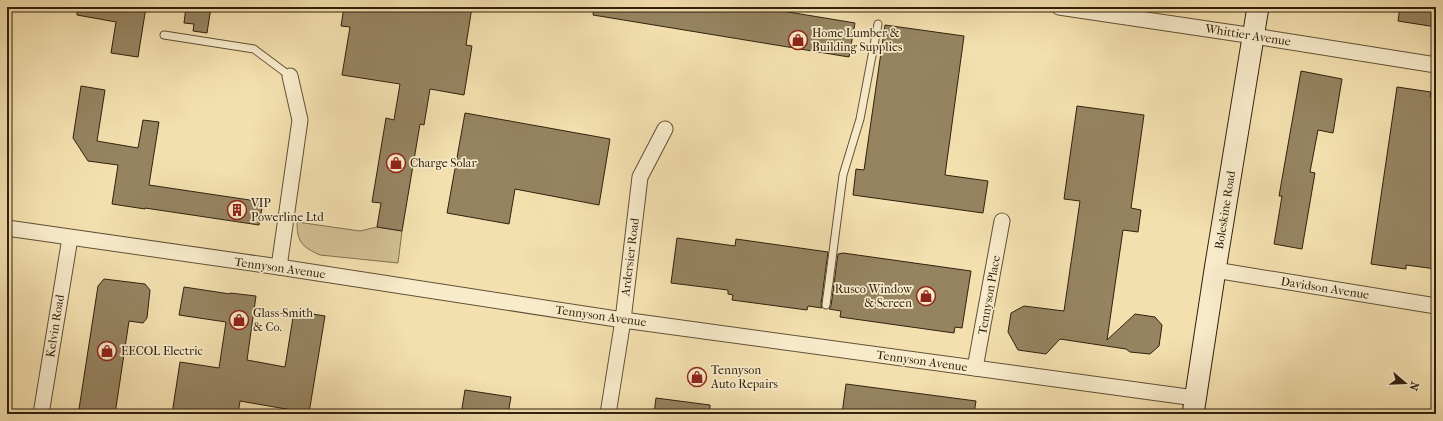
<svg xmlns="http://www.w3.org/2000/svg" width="1443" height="421" viewBox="0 0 1443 421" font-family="'IM FELL French Canon',serif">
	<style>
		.green { fill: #d3c093; stroke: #827050 }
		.building { fill: #968461; stroke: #30210d }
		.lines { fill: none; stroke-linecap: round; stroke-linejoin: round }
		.lane-casing { stroke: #615136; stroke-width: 9 }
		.street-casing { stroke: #615136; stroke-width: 17 }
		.secondary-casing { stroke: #30210d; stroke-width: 23 }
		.lane { stroke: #f8ebcb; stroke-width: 7 }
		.street { stroke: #f8ebcb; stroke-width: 15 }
		.secondary { stroke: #f8ebcb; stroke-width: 21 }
		.labels { text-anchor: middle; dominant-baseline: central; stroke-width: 3.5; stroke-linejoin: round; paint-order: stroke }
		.poi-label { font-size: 12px; fill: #30210d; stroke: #f8ebcb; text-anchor: start }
		.street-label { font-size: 12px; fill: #30210d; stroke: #f8ebcb }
	</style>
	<rect width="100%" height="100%" fill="#f4e0af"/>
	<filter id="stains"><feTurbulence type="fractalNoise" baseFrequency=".005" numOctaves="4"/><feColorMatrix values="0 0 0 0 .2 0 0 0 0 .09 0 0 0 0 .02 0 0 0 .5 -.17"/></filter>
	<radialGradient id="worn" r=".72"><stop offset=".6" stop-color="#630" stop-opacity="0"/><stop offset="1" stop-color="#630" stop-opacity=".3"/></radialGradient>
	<path class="green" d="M297,222l63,9 17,-4 25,4 -4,32 -78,-8c-18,-8 -23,-13 -23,-33z"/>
	<g class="building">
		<path d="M77,7h69l-8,50 -27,-4 5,-31 -39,-7z"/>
		<path d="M186,7h25l-4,26 -14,-2 1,-7 -10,-1z"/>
		<path d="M344,7h128l-6,38 6,1 -8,49 -34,-6 -6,36 -4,-1 -18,107 -25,-4 4,-24 -9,-1 14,-84 8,2 6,-36 -58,-9 8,-48 -9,-1z"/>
		<path d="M594,7h164l97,16 -6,34 -256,-42z"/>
		<path d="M1400,7h36v20l-38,-6z"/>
		<path d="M885,25l79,11 -19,139 43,6 -5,32 -130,-18 3,-26 8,1z"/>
		<path d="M1301,71l41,8 -9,54 -15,-3 -8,42 5,1 -13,76 -28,-5 8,-48h-3z"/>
		<path d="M81,86l24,4 -8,51 41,7 5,-28 16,2 -10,63 114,17 -4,23 -114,-17v1l-33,-5 6,-39 -30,-4 -15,-23z"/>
		<path d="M1397,87l34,5 -1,5 6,1v171l-30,-4v4l-35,-5z"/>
		<path d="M1077,106l67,9 -13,93 10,2 -3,22 -15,-2 -16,110 28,-26 20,3 7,8 -3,21 -9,8 -20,-2 -4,-3 -66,-10 -14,15 -28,-4 -10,-18 3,-19 13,-7 40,5 16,-110 -16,-2z"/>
		<path d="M465,113l145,26 -11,66 -84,-16 -6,35 -62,-11z"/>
		<path d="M677,238l58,8 1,-7 92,13 -7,52 1,4 -14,-2 -1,4 -75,-10 1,-5 -5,-1v-4l-57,-7z"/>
		<path d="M843,253l128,18 -9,57 -7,-1 -1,6 -114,-16 1,-6 -12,-2 2,-3 7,-52z"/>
		<path d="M104,279l41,5 5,6 -3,28 -4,5 -14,-2 -14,93 -36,-5 19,-123z"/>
		<path d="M184,287l46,7v-1l26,3 -9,64 38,7 9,-56 31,5 -16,97 -69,-12 -2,13h-66l8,-52 39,6 7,-46 -47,-7z"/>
		<path d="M846,384l130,17 -2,13h-132z"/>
		<path d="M465,390l46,7 -3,17h-47z"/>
		<path d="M656,398l54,7v9h-56z"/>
	</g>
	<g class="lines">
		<defs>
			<g id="lane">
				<path d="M164,35l90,14 36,27"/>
				<path d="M826,305l17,-130 17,-56 18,-95"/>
			</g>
			<g id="street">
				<path d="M1059,7l195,29 182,29"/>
				<path d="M7,228l272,39 344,53 572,78"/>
				<path d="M279,267l21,-147 -10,-44"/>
				<path d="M1215,270l221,36"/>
				<path d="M975,368l27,-147"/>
				<path d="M41,414l29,-176"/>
				<path d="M608,414l15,-94 17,-143 25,-48"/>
			</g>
			<path id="secondary" d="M1193,414l22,-144 43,-263"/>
		</defs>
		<use href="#lane" class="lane-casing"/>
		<use href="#street" class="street-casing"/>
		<use href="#secondary" class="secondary-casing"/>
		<use href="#lane" class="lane"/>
		<use href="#street" class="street"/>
		<use href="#secondary" class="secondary"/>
	</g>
	<defs>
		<symbol id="shop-ring" viewBox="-11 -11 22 22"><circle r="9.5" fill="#f8ebcb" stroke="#8f2418" stroke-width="1.5"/><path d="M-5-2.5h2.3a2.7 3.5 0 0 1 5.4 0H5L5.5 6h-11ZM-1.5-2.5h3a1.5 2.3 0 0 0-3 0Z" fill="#8f2418"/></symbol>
		<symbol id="building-ring" viewBox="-11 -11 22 22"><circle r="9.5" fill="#f8ebcb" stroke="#8f2418" stroke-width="1.5"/><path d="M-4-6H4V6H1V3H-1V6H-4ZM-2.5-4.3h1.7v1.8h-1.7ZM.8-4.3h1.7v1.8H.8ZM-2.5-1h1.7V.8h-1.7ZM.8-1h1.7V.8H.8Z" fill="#8f2418"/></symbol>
	</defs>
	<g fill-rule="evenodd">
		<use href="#shop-ring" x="787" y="29" width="22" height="22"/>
		<use href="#shop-ring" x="385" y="152" width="22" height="22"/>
		<use href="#building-ring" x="226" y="199" width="22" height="22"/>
		<use href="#shop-ring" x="915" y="285" width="22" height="22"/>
		<use href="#shop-ring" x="228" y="309" width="22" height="22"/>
		<use href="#shop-ring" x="96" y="340" width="22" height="22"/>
		<use href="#shop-ring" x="686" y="366" width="22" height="22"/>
	</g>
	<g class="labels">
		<g class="poi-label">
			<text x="812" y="33">Home Lumber &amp;<tspan x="812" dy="14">Building Supplies</tspan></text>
			<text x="410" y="163">Charge Solar</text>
			<text x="251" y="203">VIP<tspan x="251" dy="14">Powerline Ltd</tspan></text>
			<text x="912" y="289" text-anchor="end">Rusco Window<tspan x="912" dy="14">&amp; Screen</tspan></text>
			<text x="253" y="313">Glass-Smith<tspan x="253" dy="14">&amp; Co.</tspan></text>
			<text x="121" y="351">EECOL Electric</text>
			<text x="711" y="370">Tennyson<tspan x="711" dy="14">Auto Repairs</tspan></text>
		</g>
		<g class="street-label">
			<text transform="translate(1248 35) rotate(9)">Whittier Avenue</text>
			<text transform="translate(1225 210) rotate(-81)">Boleskine Road</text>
			<text transform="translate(630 257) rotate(-83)">Ardersier Road</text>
			<text transform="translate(280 268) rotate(8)">Tennyson Avenue</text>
			<text transform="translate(1325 288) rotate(9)">Davidson Avenue</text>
			<text transform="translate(989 295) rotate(-80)">Tennyson Place</text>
			<text transform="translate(601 316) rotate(8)">Tennyson Avenue</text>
			<text transform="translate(55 326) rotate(-81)">Kelvin Road</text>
			<text transform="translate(922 361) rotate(8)">Tennyson Avenue</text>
		</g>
	</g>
	<rect width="1443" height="421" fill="none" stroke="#f4e0af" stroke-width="24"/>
	<rect x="8" y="8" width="1427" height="405" fill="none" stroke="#30210d" stroke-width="2"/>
	<rect x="12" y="12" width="1419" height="397" fill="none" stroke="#30210d"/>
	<g transform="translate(1405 383) rotate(109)" stroke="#f8ebcb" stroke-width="3" paint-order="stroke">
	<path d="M0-3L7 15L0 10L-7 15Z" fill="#30210d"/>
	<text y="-6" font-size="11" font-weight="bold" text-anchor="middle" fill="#30210d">N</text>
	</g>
	<rect width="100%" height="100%" filter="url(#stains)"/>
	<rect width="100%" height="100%" fill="url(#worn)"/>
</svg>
